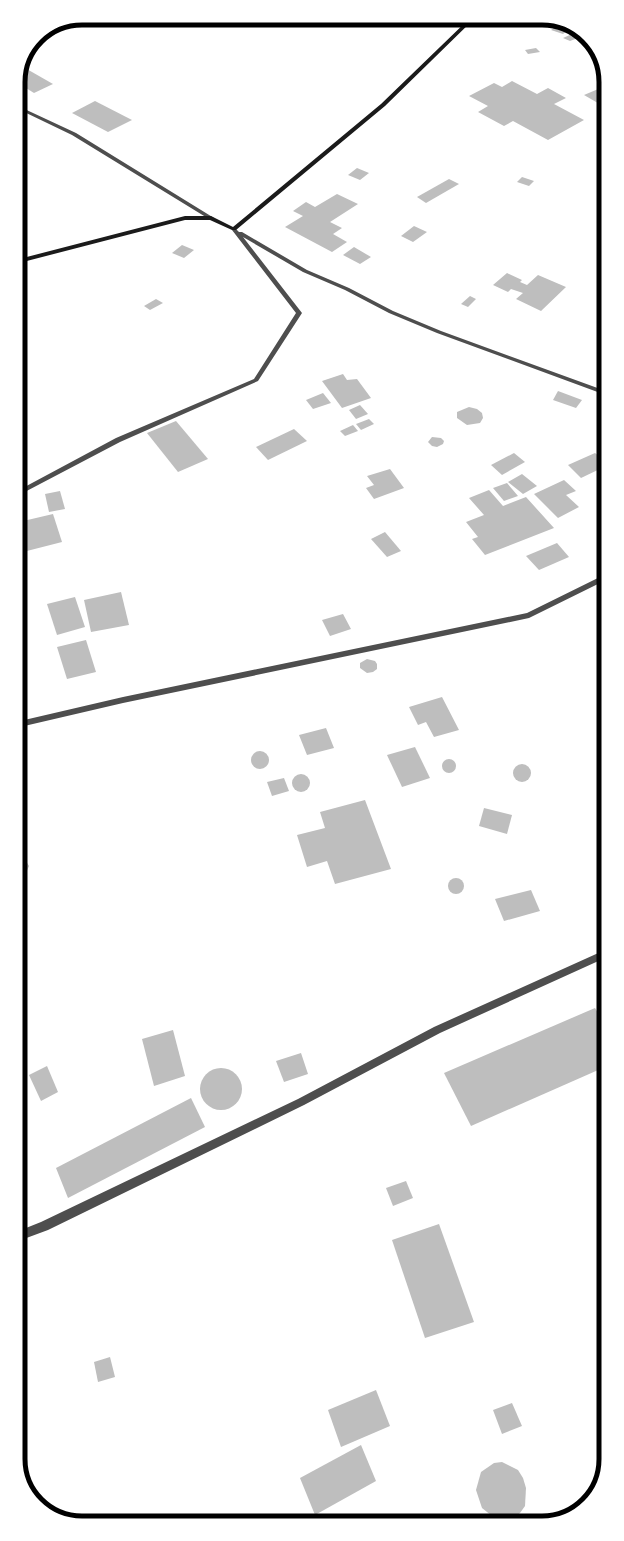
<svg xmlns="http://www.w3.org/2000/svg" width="624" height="1541" viewBox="0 0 624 1541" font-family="'Asap Condensed',sans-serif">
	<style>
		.building { fill: #bebebe }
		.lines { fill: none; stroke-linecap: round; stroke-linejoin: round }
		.lane { fill: #4e4e4e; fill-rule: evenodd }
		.street { fill: #4e4e4e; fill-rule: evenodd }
		.secondary { fill: #1b1b1b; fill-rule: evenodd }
		.rim { fill: none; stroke: #000; stroke-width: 5 }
	</style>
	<rect width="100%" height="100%" fill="#fff"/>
	<g class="building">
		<path d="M560,23l16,7 -2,1 -5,-2 -6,5 -12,-4z"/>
		<path d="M572,34l6,4 -8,3 -7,-3z"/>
		<path d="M39,36l9,2 -19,16 8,-17z"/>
		<path d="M536,48l4,4 -12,2 -3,-4z"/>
		<path d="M25,68l28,16 -19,9 -16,-10v-5l5,-9z"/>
		<path d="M512,81l25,13 11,-6 18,10 -12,6 30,16 -36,20 -35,-19 -9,5 -26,-14 10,-6 -19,-10 25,-13 8,4z"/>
		<path d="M603,87v19l-19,-11z"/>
		<path d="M95,101l37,19 -24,12 -36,-19z"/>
		<path d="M357,168l12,5 -9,7 -12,-5z"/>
		<path d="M522,177l12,4 -5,5 -12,-4z"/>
		<path d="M449,179l10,5 -33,19 -9,-6z"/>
		<path d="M337,194l21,10 -28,18 12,6 -9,6 14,8 -15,10 -47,-25 18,-11 -10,-5 13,-9 9,5z"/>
		<path d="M414,226l13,6 -14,10 -12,-6z"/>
		<path d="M182,245l12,5 -10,8 -12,-5z"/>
		<path d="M354,247l17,10 -11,7 -17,-9z"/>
		<path d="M507,273l15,7 -2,2 7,3 11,-10 28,12 -25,24 -25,-12 7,-6 -12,-4 -3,3 -15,-7z"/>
		<path d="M470,296l6,3 -8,8 -7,-3z"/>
		<path d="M156,299l7,4 -13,7 -6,-4z"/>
		<path d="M343,374l4,6 10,-1 14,19 -29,10 -20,-27z"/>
		<path d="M558,391l24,9 -6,8 -23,-8z"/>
		<path d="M323,393l8,10 -18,6 -7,-9z"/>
		<path d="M360,405l8,9 -12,5 -7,-9z"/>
		<path d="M469,407l8,2 5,4 1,5 -3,5 -13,2 -10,-7v-6z"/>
		<path d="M369,419l5,5 -13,6 -5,-6z"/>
		<path d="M176,421l32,38 -30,13 -31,-39z"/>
		<path d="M353,425l5,6 -13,5 -5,-5z"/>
		<path d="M294,429l13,12 -39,19 -12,-13z"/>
		<path d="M432,437l9,1 3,3 -1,3 -6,3 -5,-1 -4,-4z"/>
		<path d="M514,453l11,9 -23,13 -11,-10z"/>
		<path d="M595,453l9,7v7l-23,11 -13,-13z"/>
		<path d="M390,469l14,19 -30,11 -8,-11 8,-3 -7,-9z"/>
		<path d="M522,474l15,12 -14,8 -15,-12z"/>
		<path d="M564,480l12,11 -10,4 13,12 -21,11 -24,-24z"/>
		<path d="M507,483l11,13 -14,5 -11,-13z"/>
		<path d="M489,490l14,16 23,-9 28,31 -69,27 -13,-16 6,-2 -12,-15 18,-7 -15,-17z"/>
		<path d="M60,491l5,18 -16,3 -4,-18z"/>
		<path d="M53,514l9,28 -43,11v-31z"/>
		<path d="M385,532l16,19 -14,6 -16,-18z"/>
		<path d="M557,543l12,14 -30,13 -13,-14z"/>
		<path d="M121,592l8,33 -38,7 -7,-32z"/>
		<path d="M75,597l10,30 -28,8 -10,-31z"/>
		<path d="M343,614l8,15 -21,7 -8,-16z"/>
		<path d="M86,640l10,32 -29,7 -10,-32z"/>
		<path d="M367,659l8,2 2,3v5l-4,3 -6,1 -7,-5v-5z"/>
		<path d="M442,697l17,33 -25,7 -8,-15 -8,3 -9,-18z"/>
		<path d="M326,728l8,20 -27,7 -8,-20z"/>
		<path d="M415,747l15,31 -28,9 -15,-32z"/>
		<circle cx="260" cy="760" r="9"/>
		<circle cx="449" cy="766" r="7"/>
		<circle cx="522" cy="773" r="9"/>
		<circle cx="301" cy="783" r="9"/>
		<path d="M284,778l5,13 -17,5 -5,-14z"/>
		<path d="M365,800l26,69 -56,15 -8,-23 -20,6 -10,-32 28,-7 -5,-16z"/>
		<path d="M484,808l28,7 -5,19 -28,-8z"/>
		<path d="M20,858l6,3 3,5 -3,7 -6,3z"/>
		<circle cx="456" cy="886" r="8"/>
		<path d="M531,890l9,21 -36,10 -9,-22z"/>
		<path d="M595,1008l10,16v43l-134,59 -27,-53z"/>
		<path d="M173,1030l12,46 -31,10 -12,-47z"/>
		<path d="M301,1053l7,21 -24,8 -8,-21z"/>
		<path d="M47,1066l11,26 -17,9 -12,-26z"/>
		<circle cx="221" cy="1089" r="21"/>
		<path d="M191,1098l14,29 -137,71 -12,-30z"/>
		<path d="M406,1181l7,17 -20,8 -7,-18z"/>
		<path d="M439,1224l35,98 -49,16 -33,-98z"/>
		<path d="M110,1357l5,20 -17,5 -4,-20z"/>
		<path d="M376,1390l14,36 -49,21 -13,-37z"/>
		<path d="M512,1403l10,23 -20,8 -9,-24z"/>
		<path d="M361,1445l15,36 -61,34 -15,-37z"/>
		<path d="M502,1462l16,8 5,8 3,10 -1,18 -5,7 -7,6 -8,1h-8l-15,-12 -6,-18 5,-18 13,-9z"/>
		<path d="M257,1515l2,7h-18z"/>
		<path d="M136,1516h6l8,6 -26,1 7,-6z"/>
	</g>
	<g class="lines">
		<path class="lane" d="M18,106l58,27 138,85 -5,1 -137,-84 -54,-26z"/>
		<g class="street">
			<path d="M234,227l5,5h3l65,38 42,18 44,23 48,20 162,59v4l-166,-61 -48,-20 -44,-23 -42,-18 -60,-35 59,76 -44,68 -138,61 -101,53v-5l97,-52 138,-59 42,-66 -64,-83v-2z"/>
			<path d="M604,575v6l-75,37 -406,85 -103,24v-6l103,-24 404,-84z"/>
			<path d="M605,950v8l-165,75 -136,72 -256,125 -27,10v-10l20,-8 257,-123 136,-72z"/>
		</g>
		<path class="secondary" d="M470,18h5l-90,88 -149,124h-4l-22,-10h-25l-166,43v-4l166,-43h26l22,11 148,-123z"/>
	</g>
	<path d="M0 0H624V1541H0ZM82 25H542A57 57 0 0 1 599 82V1459A57 57 0 0 1 542 1516H82A57 57 0 0 1 25 1459V82A57 57 0 0 1 82 25Z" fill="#fff" fill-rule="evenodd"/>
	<path class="rim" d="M82 25H542A57 57 0 0 1 599 82V1459A57 57 0 0 1 542 1516H82A57 57 0 0 1 25 1459V82A57 57 0 0 1 82 25Z"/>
</svg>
